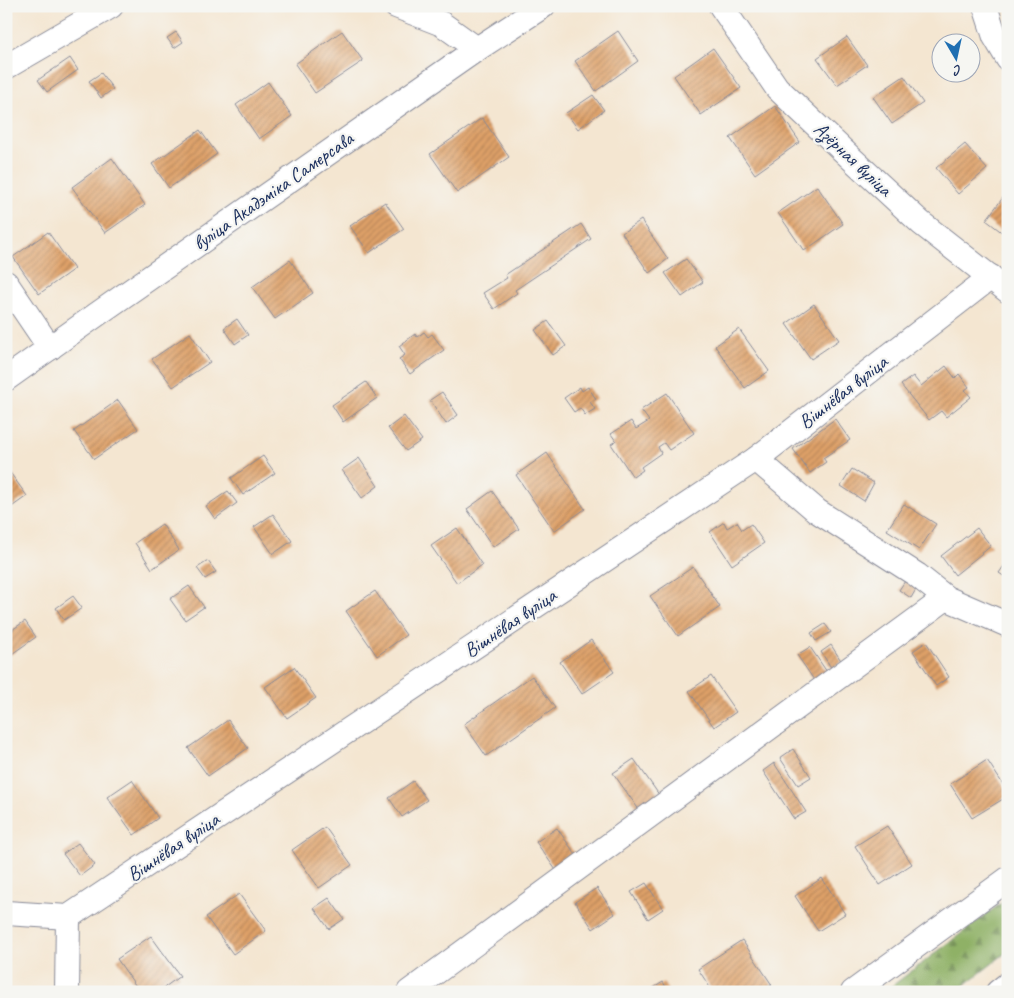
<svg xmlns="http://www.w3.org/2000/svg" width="1014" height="998" viewBox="0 0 1014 998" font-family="Caveat,sans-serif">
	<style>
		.forest { fill: url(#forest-firs); stroke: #557062 }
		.building { fill: url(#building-hatch) }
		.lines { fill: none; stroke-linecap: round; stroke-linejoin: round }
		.minor-casing { stroke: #888a98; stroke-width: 26 }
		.minor { stroke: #fff; stroke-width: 24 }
		.labels { text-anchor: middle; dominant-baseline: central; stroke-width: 4.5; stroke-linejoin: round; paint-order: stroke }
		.street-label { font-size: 20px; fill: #1b2f5e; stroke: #f6f6f2 }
	</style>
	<defs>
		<pattern id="forest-firs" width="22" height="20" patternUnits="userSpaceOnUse" patternTransform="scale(1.25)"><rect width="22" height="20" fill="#8fb166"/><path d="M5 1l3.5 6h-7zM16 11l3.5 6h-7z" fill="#749057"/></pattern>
		<pattern id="building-hatch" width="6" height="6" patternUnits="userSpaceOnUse" patternTransform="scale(1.25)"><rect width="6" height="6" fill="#dea067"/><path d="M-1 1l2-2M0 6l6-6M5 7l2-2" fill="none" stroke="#b38358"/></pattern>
	</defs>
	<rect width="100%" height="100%" fill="#f6f6f2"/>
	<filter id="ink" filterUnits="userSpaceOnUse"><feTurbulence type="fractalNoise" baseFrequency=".02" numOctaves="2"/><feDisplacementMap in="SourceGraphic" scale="10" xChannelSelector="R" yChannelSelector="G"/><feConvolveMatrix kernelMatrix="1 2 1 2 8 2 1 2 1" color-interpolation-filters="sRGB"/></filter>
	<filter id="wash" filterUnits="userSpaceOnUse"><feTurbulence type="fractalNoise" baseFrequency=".0096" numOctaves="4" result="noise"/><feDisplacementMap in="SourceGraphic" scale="20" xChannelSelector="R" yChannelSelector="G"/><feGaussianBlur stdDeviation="1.12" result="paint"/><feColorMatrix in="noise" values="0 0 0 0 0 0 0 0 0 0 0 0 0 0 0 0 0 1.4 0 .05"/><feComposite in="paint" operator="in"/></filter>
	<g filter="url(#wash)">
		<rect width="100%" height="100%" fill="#f4e6d1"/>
		<path class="forest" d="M1008,898v53l-52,41h-72z"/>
		<g id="blocks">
			<g class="building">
				<path d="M342,31l21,30 -48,32 -20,-29z"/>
				<path d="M618,31l20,30 -42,30 -21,-30z"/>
				<path d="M176,32l7,10 -9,6 -7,-10z"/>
				<path d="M847,37l20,28 -30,20 -20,-27z"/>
				<path d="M713,48l28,40 -40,27 -27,-39z"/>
				<path d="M70,58l8,12 -31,22 -9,-12z"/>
				<path d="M101,73l12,16 -12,9 -12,-17z"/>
				<path d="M904,76l19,27 -31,21 -19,-27z"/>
				<path d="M268,82l24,34 -33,23 -23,-34z"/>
				<path d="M593,95l11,15 -26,19 -12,-16z"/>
				<path d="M775,106l25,36 -45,32 -25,-36z"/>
				<path d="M482,118l27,39 -52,36 -27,-39z"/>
				<path d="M200,130l17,24 -48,34 -17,-24z"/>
				<path d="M965,144l22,25 -29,25 -22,-26z"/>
				<path d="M112,158l33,47 -40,28 -33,-46z"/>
				<path d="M817,186l26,38 -39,27 -26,-38z"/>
				<path d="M1008,191v46l-22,-17z"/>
				<path d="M385,202l19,27 -35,24 -19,-27z"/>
				<path d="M641,220l27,39 -19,14 -27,-40z"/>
				<path d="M581,224l10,15 -76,51 2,3 -23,16 -11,-16 24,-15 -2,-3z"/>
				<path d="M48,232l26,37 -35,25 -26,-37z"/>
				<path d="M686,259l17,23 -21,15 -17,-24z"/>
				<path d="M290,260l23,33 -38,26 -23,-32z"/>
				<path d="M814,304l25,36 -28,19 -25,-35z"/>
				<path d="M237,319l11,16 -13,9 -11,-16z"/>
				<path d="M548,321l18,25 -13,9 -18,-25z"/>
				<path d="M739,329l30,42 -24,17 -30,-42z"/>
				<path d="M424,332l4,5 4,-3 12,16 -34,24 -11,-15 6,-4 -6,-9 16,-12 2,3z"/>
				<path d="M190,333l20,29 -37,25 -21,-28z"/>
				<path d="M946,366l9,12 4,-4 10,13 -4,3 6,7 -25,20 -5,-6 -12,9 -28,-35 12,-9 8,10z"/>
				<path d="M366,382l11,16 -34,24 -11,-17z"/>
				<path d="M580,387l2,4 6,-4 8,12 -6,3 5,7 -10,6 -5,-7 -6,4 -10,-14z"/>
				<path d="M442,392l16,23 -12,9 -16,-24z"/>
				<path d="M667,393l27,40 -25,17 -5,-7 -6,4 3,6 -20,14 2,3 -10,7 -22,-33 5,-3 -5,-7 20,-13 5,8 13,-8 -8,-11z"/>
				<path d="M118,400l20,29 -44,30 -20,-28z"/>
				<path d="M404,416l18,24 -16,11 -18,-23z"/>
				<path d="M835,419l15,21 -27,18 3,4 -16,11 -17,-24z"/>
				<path d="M547,453l38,56 -31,22 -38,-56z"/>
				<path d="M263,456l12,17 -32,22 -12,-17z"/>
				<path d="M359,458l19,28 -16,12 -20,-28z"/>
				<path d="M6,467l21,29 -21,15z"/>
				<path d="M852,469l22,14 -10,18 -23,-15z"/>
				<path d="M228,491l9,12 -22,16 -9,-13z"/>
				<path d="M492,491l27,38 -26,18 -26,-38z"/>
				<path d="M904,504l32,20 -17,26 -32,-20z"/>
				<path d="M273,514l19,27 -19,13 -19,-27z"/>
				<path d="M724,522l3,6 10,-6 5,8 9,-6 13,19 -32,22 -22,-33z"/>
				<path d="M162,524l17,26 -27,19 -17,-26z"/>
				<path d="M457,528l25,37 -25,18 -26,-37z"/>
				<path d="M977,528l14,18 -36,29 -14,-19z"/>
				<path d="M1008,560v19l-9,-6z"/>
				<path d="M208,561l8,11 -11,7 -8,-11z"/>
				<path d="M693,567l27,40 -42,29 -28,-40z"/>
				<path d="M907,578l12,6 -8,14 -12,-8z"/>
				<path d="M189,586l15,21 -19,13 -15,-21z"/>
				<path d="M375,591l31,44 -29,21 -31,-45z"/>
				<path d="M73,596l9,12 -18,12 -8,-12z"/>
				<path d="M25,621l11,16 -30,21v-24z"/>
				<path d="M825,624l6,8 -15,9 -5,-8z"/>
				<path d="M591,640l23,32 -32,22 -22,-32z"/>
				<path d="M926,642l23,35 -13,9 -23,-35z"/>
				<path d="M831,645l11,17 -10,7 -11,-17z"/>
				<path d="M810,647l17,25 -13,8 -17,-25z"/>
				<path d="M294,667l22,31 -29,20 -22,-31z"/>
				<path d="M532,676l23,32 -69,48 -22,-32z"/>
				<path d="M711,676l25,36 -22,15 -25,-36z"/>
				<path d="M228,720l20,28 -40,28 -20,-28z"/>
				<path d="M793,749l18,28 -13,8 -18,-27z"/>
				<path d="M634,759l28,40 -20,15 -29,-41z"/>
				<path d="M987,760l21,32v4l-36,22 -22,-34z"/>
				<path d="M774,763l32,49 -12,7 -31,-48z"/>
				<path d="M132,780l26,38 -24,17 -27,-38z"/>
				<path d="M413,781l14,19 -25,17 -13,-19z"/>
				<path d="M887,826l25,38 -32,21 -25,-39z"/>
				<path d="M325,827l27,38 -33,23 -27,-38z"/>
				<path d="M557,828l21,30 -20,15 -22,-31z"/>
				<path d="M78,843l17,22 -15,11 -17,-22z"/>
				<path d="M822,878l23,36 -27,17 -23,-35z"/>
				<path d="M646,883l17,26 -15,10 -17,-27z"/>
				<path d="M597,888l18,26 -22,15 -18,-27z"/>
				<path d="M239,894l27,37 -33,23 -27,-37z"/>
				<path d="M329,898l15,21 -15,10 -15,-21z"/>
				<path d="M151,936l29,40 -22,16h-18l-23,-33z"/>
				<path d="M742,940l30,45 -11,7h-48l-15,-23z"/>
				<path d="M663,982l6,10h-22z"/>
			</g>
		</g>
	</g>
	<g filter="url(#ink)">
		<use href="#blocks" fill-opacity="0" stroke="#888a98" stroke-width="1"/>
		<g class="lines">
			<defs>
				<g id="minor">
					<path d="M396,6l46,18 35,25"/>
					<path d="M721,6l56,82 75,71 69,64 87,68"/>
					<path d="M985,6l10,31 13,22"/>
					<path d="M6,67l105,-61"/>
					<path d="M6,283l44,65"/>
					<path d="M6,379l93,-66 378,-264 66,-43"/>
					<path d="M756,459l61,52 100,64 29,23 62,27"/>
					<path d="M6,913l62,4 688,-458 235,-182"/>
					<path d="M67,992l1,-75"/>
					<path d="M409,992l537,-394"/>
					<path d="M853,992l155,-113"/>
					<path d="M998,992l10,-8"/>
				</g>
			</defs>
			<use href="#minor" class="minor-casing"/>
			<use href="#minor" class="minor"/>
		</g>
	</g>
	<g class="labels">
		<g class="street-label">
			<text transform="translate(853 159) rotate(43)">Азёрная вуліца</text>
			<text transform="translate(273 191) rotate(-35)">вуліца Акадэміка Самерсава</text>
			<text transform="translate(843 392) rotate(-38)">Вішнёвая вуліца</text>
			<text transform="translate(510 623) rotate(-34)">Вішнёвая вуліца</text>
			<text transform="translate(173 847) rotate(-34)">Вішнёвая вуліца</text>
		</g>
	</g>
	<rect width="1014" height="998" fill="none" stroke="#f6f6f2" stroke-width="25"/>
	<g transform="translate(956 58) rotate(171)"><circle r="24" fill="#f6f6f2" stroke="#9ea6b7"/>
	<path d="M0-4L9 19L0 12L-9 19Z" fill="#1f6fb2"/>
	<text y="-8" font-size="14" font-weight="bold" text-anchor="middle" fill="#1b2f5e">С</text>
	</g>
</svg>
